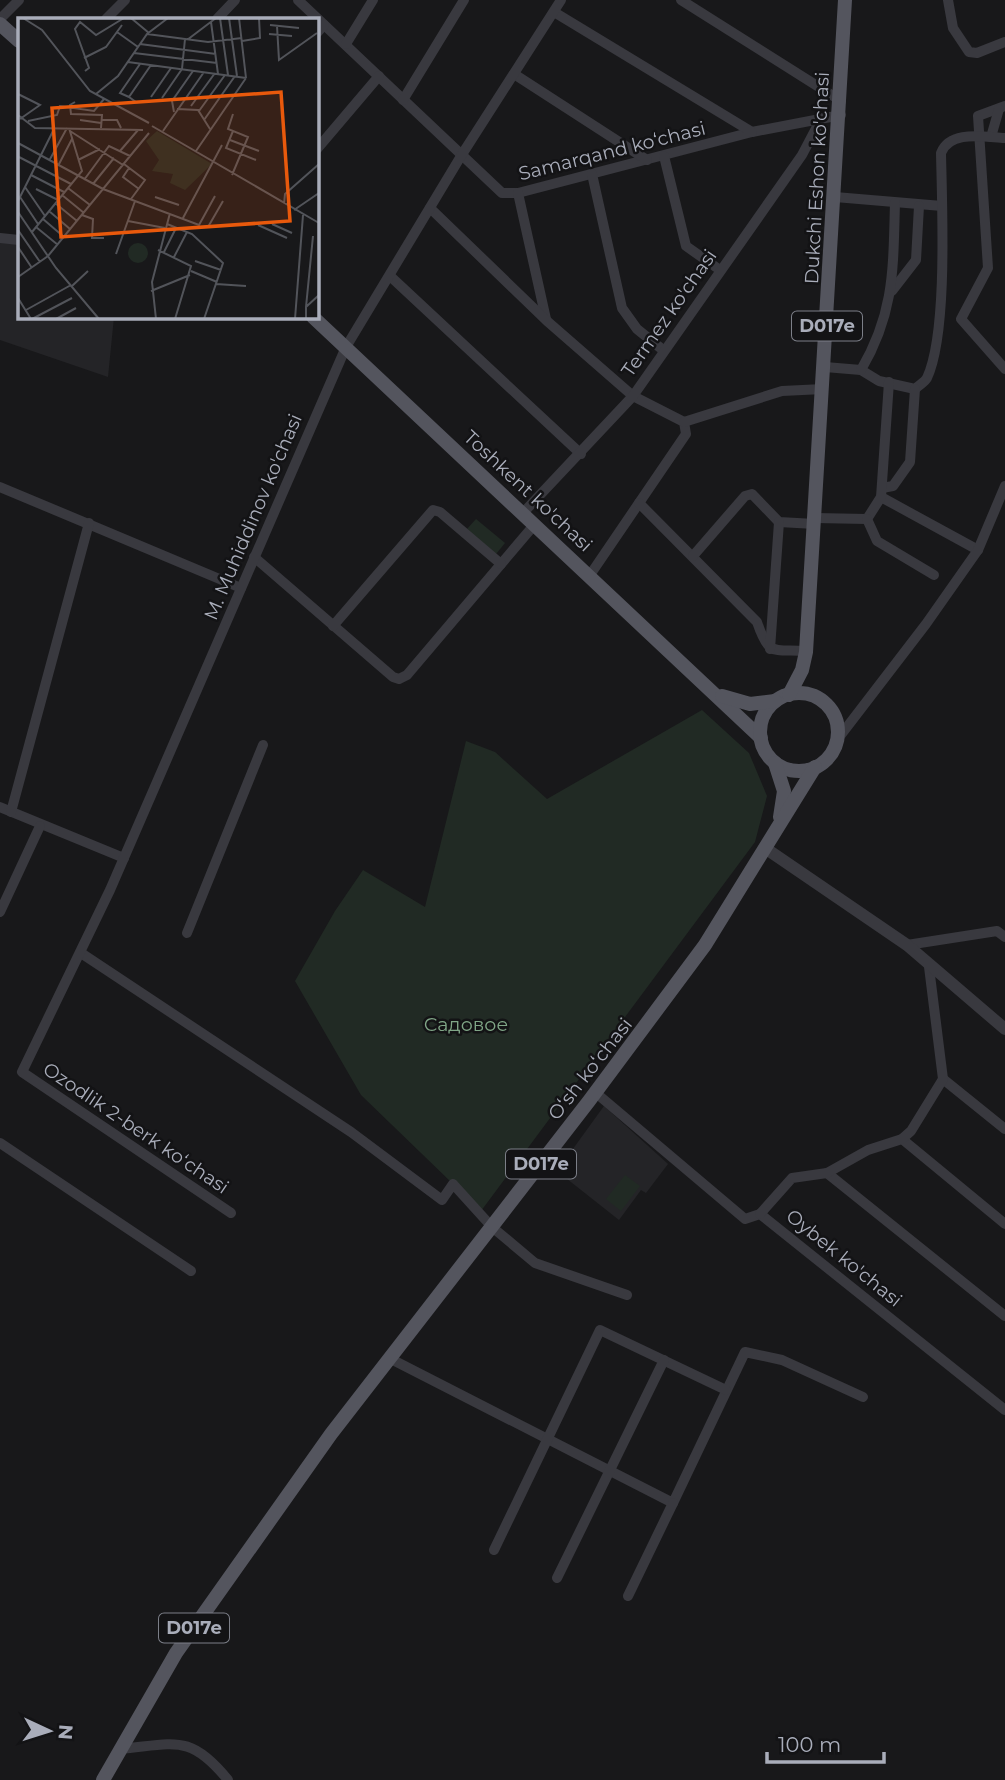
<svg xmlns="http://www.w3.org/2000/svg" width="1005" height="1780" viewBox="0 0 1005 1780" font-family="Montserrat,sans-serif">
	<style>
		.built { fill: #242427 }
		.green { fill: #212a24 }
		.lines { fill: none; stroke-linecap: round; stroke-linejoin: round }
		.minor { stroke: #39393f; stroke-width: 10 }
		.tertiary { stroke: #39393f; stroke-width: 12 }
		.primary { stroke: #54555e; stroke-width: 14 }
		.labels { text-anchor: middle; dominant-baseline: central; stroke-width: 5; stroke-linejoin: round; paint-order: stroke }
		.shield { fill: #131315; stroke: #7c7f88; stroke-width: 2 }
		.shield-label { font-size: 18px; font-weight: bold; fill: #a9adba }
		.street-label { font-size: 19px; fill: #a9adba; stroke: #131315 }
		.park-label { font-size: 19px; fill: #80a687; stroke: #131315 }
		.inset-road { fill: none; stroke: #52545a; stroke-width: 2 }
		.view { fill: #e8590c; fill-opacity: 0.15; stroke: #e8590c; stroke-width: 3.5 }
		.inset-edge { fill: none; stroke: #a9adba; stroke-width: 3.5 }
	</style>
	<rect width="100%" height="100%" fill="#18181a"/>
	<g class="built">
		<path d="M0,241l19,2v74h95l-6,60 -108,-37z"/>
		<path d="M604,1106l64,58 -22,29 -5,-3 -22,30 -62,-49z"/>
	</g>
	<g class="green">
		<path d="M476,519l29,24 -9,11 -29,-25z"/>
		<path d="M702,710l47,43 18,43 -12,46 -274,369 -120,-116 -66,-114 40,-70 28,-41 62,37 41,-166 29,11 52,47z"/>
		<path d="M625,1175l15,11 -19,25 -15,-12z"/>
	</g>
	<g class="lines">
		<g class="minor">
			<path d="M298,0l204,193h16l234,-61 89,-17"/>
			<path d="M681,0l160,101"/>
			<path d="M948,0l5,28 16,24 8,1 28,-11"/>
			<path d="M554,12l198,120"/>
			<path d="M0,19l19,-19"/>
			<path d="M106,19l19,-19"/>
			<path d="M217,19l18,-19"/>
			<path d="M317,33l7,-8"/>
			<path d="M346,44l27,-44"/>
			<path d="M514,74l133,86"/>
			<path d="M403,100l61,-100"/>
			<path d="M1005,106l-27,10 10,152 -27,51 44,50"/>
			<path d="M991,137l8,-28"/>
			<path d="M317,149l62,-73"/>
			<path d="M664,156l22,90 34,24"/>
			<path d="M592,174l30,134 15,21 26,21"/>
			<path d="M518,193l28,126"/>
			<path d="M835,197l107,9"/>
			<path d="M430,208l117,113 86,75 51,26 2,12 -96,141"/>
			<path d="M0,238l19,2"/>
			<path d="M390,276l191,178"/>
			<path d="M892,291l24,-31 3,-54"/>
			<path d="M825,367l36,3 18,11 36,8c4,-4 10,-7 12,-11 21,-45 15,-172 14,-225 9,-23 42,-16 64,-15"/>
			<path d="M861,370c34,-58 32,-102 34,-167"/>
			<path d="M684,422l98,-31 41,-2"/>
			<path d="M0,487l241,101"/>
			<path d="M882,488l11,-2 17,-24 5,-73"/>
			<path d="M881,497l97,53"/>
			<path d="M639,503l118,119c12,35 15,27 49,29"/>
			<path d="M523,513l110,-117 169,-241 20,-38"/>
			<path d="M815,518l52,1 14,-22 8,-115"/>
			<path d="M867,519l10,22 57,34"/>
			<path d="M693,556l52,-60 7,-2 27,28 36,2"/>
			<path d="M254,557l139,120 6,2 8,-4 128,-151"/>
			<path d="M333,626l100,-116 7,2 61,52"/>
			<path d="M770,649l9,-127"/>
			<path d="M837,740l89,-116 52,-74 27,-64"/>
			<path d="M0,807l124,51"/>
			<path d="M11,812l78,-289"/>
			<path d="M0,912l40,-86"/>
			<path d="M187,933l76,-188"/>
			<path d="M907,945l90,-14 8,6"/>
			<path d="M81,953l270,179 91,68 11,-16 39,43 43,36 92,32"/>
			<path d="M943,1079l62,50"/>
			<path d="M596,1093l149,126 15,-5 245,196"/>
			<path d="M902,1139l103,85"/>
			<path d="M0,1143l191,128"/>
			<path d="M827,1173l178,143"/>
			<path d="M231,1213l-209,-141 88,-182 236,-543 115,-191 100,-156"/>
			<path d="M760,1214l32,-36 35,-5 41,-23 34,-11 9,-8 32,-52 -14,-112"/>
			<path d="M389,1358l284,145 72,-151 37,8 81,37"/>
			<path d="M494,1550l106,-220 126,60"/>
			<path d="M557,1578l107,-218"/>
			<path d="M628,1596l45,-93"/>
			<path d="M120,1749c55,-5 70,-16 108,31"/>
		</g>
		<path class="tertiary" d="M765,848l142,97 98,84"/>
		<g class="primary">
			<path d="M0,24l19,17"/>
			<path d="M313,317l448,421"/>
			<circle cx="799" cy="732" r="39"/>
			<path d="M789,695l13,-25 4,-18 39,-652"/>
			<path d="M722,696l28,8 25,-3"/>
			<path d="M775,763l9,28 -4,26"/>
			<path d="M103,1780l73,-127 155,-219 258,-333 116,-156 110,-178"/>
		</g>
	</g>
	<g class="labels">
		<g class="shield">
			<rect x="792" y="311.5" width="70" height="29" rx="5"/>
			<rect x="506" y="1149.5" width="70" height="29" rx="5"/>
			<rect x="159" y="1613.5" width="70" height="29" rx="5"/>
		</g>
		<g class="shield-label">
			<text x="827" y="326">D017e</text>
			<text x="541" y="1164">D017e</text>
			<text x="194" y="1628">D017e</text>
		</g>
		<g class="street-label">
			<text transform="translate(612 151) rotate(-14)">Samarqand ko‘chasi</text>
			<text transform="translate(817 178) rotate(-87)">Dukchi Eshon ko'chasi</text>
			<text transform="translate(669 313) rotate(-55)">Termez ko'chasi</text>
			<text transform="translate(528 491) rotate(43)">Toshkent ko'chasi</text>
			<text transform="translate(253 517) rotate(-67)">M. Muhiddinov ko'chasi</text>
			<text transform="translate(590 1069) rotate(-52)">Oʻsh koʻchasi</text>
			<text transform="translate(136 1128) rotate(34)">Ozodlik 2-berk koʻchasi</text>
			<text transform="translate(844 1258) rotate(39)">Oybek ko'chasi</text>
		</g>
		<g class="park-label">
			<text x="466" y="1024">Садовое</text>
		</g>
	</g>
	<g transform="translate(18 18)">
		<rect width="301" height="301" fill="#18181a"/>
		<path d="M139,113l55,33 -27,26 -15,-7 3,-9 -21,-3 7,-11 -13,-19zM110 235a10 10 0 1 1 20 0a10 10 0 1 1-20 0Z" fill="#212a24"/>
		<path class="inset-road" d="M5,0l19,12 48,61 59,32M113,0l18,15M202,0l8,57M211,0l8,58M221,0l7,60M193,4l7,52M252,7l29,3M259,8l2,34 38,-27M99,14l21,15M129,16l61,8 34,-4M251,16l23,2M169,22l29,-22M224,23l18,-3 -1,-20M122,26l76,10M116,35l83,10M66,40l22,-11 16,-22M110,44l118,16M67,53l4,-3 -14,-39 5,-7 16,13 28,-17M0,76l22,11 -20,14M78,76l22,-18 29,-42 21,-16M111,79l-9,-4 20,-29M133,79l20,-29M144,80l20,-29 3,-30M57,84l-5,3 1,9 31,1 -1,13M118,84l-7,-5 22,-32M173,88l24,-33M159,91l21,1 12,19M181,93l26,-36M156,94l-2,-11 21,-30M0,97l17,13 108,2M62,102l21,3M84,102h15l4,8M186,102l31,-44M10,103l29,-6 3,-9 34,5 10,-12M134,108l167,97M52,113l53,34M145,113l41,-59M215,113l-7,17 30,12M212,122l29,11M0,125l85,46 96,36 16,-29M102,133l18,-21M178,133l50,-73M1,139l52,27M60,142l22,-11M31,143l18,-33M106,146l21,16 -14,19M40,148l14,-27M111,150l-6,9 16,12M13,157l33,17M214,157l16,-38 -20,-8 5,-15M66,162l25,-34 21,10M75,166l21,-26M7,169l20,29M50,170l22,17M18,171l22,11M44,177l22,18M2,179l18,27M137,179l24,8M0,183l36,-72M37,185l22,18M266,186l1,-10 34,-30M276,192l25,-17M31,193l21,18M0,194l38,56 43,51M64,197l11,4 -1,19h12M165,200l39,-73M25,201l21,18M110,203l37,7M149,206l25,10 31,29 -19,56M254,206l20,9M240,207l29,13M18,209l22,18M190,209l15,-26M0,212l22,32M14,214l50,-61 -13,-43M0,229l14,21M140,232l33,16 -16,53M146,234l12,-24M98,236l19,-53M156,239l13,-25M177,243l26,9M173,253l26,11M0,259l30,-21 101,-123M198,266l30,2M54,268l16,-15M133,273l39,-16M0,280l13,21M288,289l7,-71M8,292l45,-25M14,301l40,-21M38,301l20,-11M138,301l-4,-37 18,-69M277,301l8,-104M288,301v-12l13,-12"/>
		<path class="view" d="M263,74l9,129 -229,16 -9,-129z"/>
		<rect width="301" height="301" class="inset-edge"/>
	</g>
	<g transform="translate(49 1731) rotate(94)" stroke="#131315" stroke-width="5" paint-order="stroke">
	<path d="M0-5L12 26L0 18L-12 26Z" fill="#a9adba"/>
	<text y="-10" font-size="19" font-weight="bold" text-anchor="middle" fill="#a9adba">N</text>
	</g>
	<path d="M767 1752v10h117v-10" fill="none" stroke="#a9adba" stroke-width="3.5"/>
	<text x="778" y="1752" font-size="21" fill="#a9adba" stroke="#131315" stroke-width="5" paint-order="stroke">100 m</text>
</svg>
